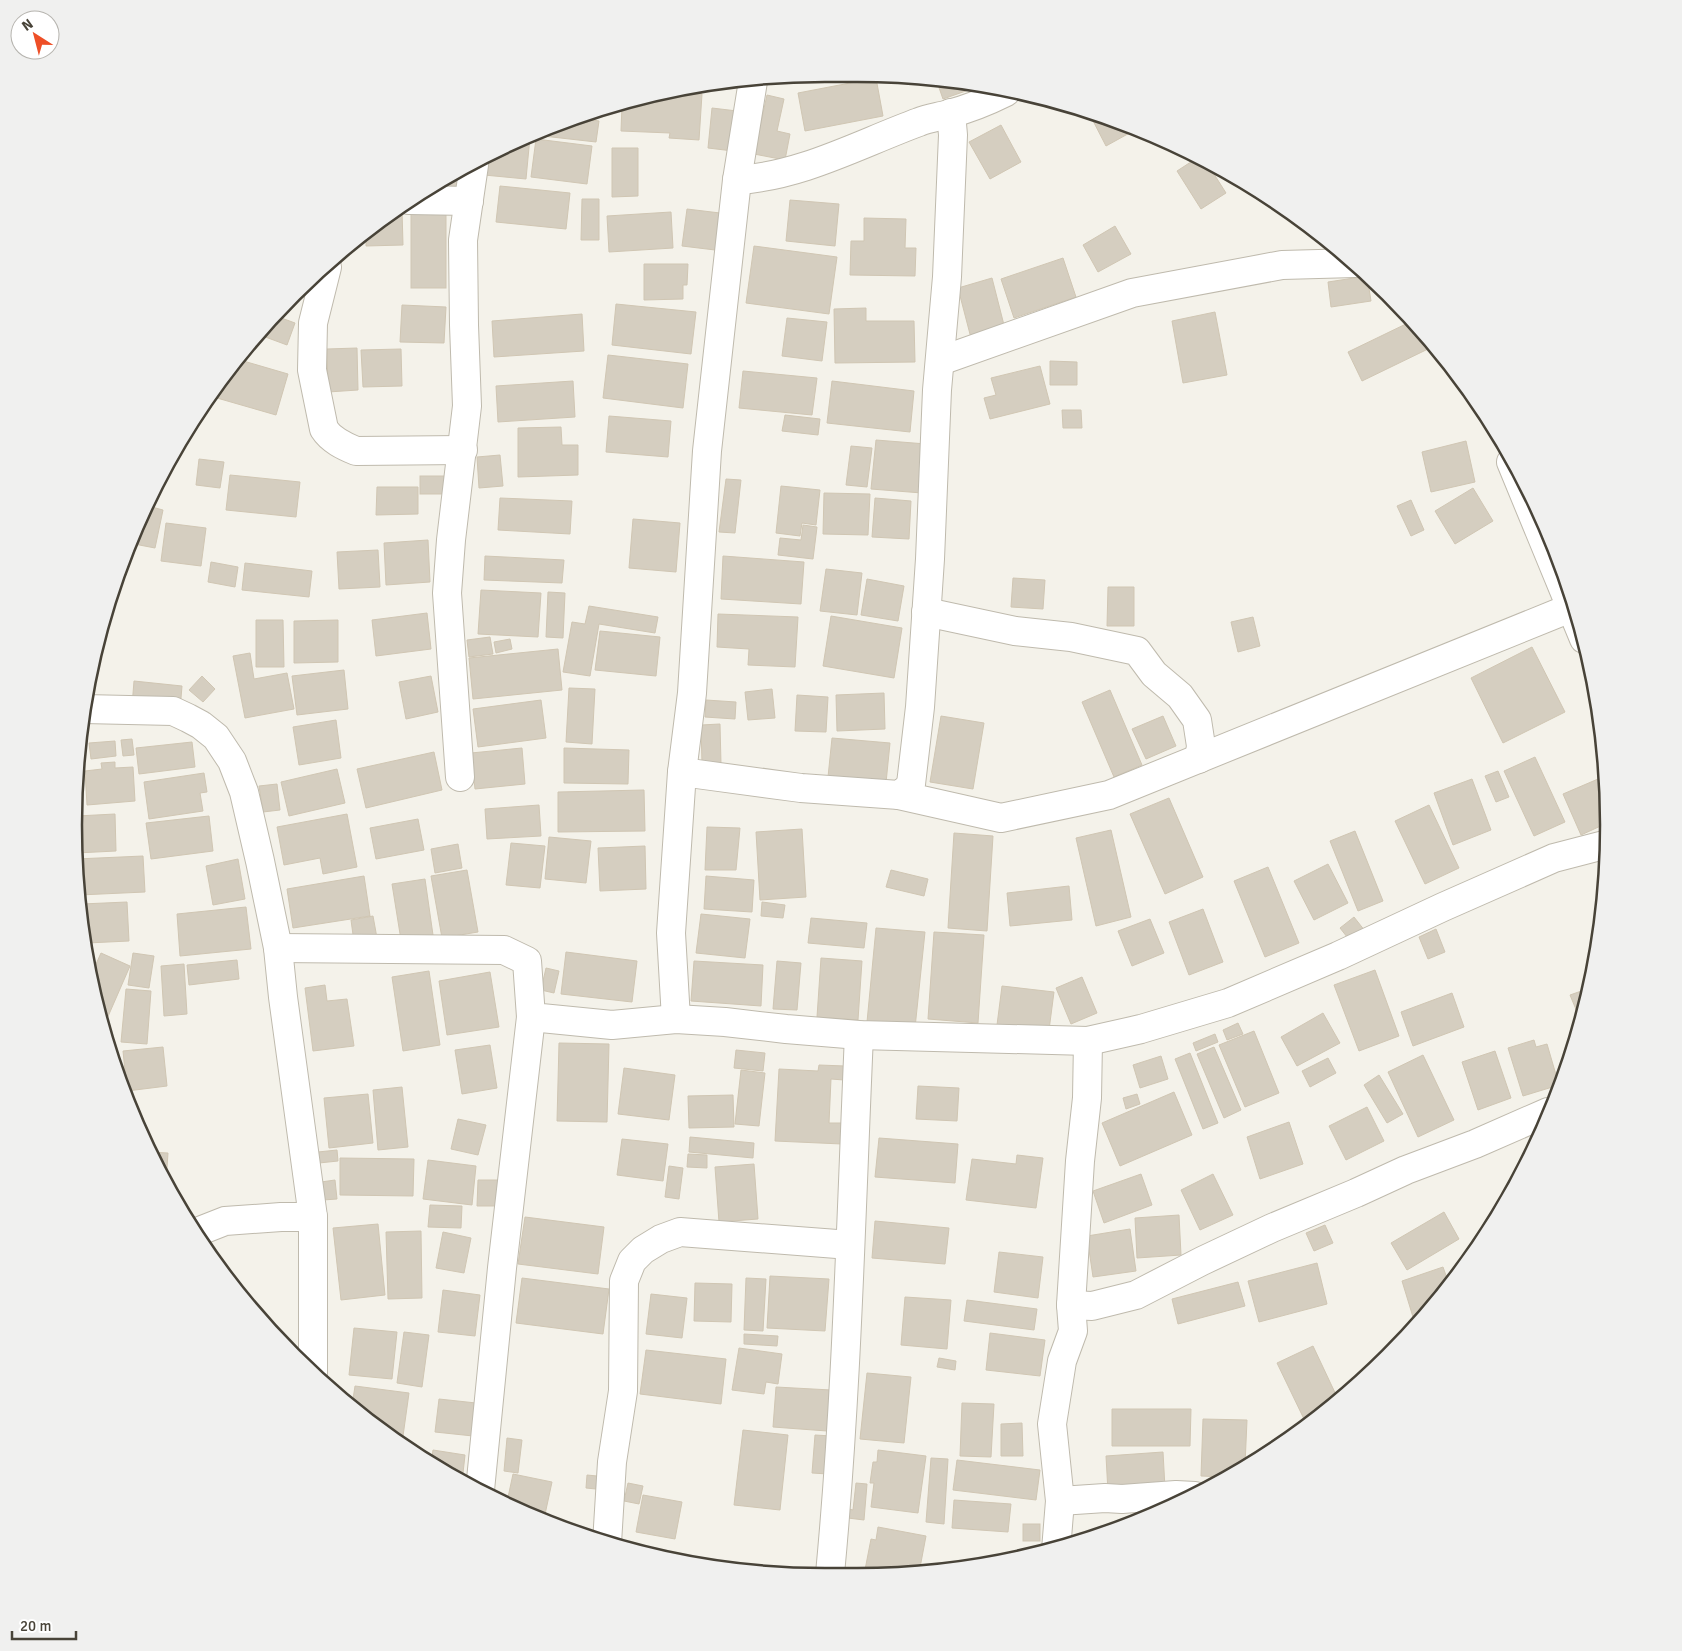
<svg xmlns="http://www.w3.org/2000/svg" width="1682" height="1651" viewBox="0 0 1682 1651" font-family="Signika,sans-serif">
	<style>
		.building { fill: #d5cec0; stroke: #d0c6b3 }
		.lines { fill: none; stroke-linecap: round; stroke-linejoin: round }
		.minor-casing { stroke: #bfbaad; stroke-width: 30 }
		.minor { stroke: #fff; stroke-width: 28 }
		.rim { fill: none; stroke: #484338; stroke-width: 2.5 }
	</style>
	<rect width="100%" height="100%" fill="#f4f2ea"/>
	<g class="building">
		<path d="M876,78l7,38 -78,15 -7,-38z"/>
		<path d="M936,79l19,1 25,6 -37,13z"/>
		<path d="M666,92l36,2 -3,46 -30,-2 1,-5 -49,-2 1,-26z"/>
		<path d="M767,95l17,4 -7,32 13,3 -5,26 -31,-6z"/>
		<path d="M712,108l25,3 -4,40 -25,-3z"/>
		<path d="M1088,111l10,3 37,16 -29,16z"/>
		<path d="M579,118l20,3 -3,21 -62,-7 4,-4z"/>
		<path d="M1001,125l20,37 -31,17 -21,-37z"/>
		<path d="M528,136l2,1 -4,42 -42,-4 2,-16z"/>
		<path d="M536,139l56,7 -5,38 -56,-7z"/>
		<path d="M612,148h26v48l-26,1z"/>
		<path d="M1197,158l10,5 19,30 -25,16 -24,-38z"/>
		<path d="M458,174h9l-1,20 -42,-2z"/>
		<path d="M500,186l70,7 -4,36 -70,-7z"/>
		<path d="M582,199h17v41h-18z"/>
		<path d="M790,200l49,4 -4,42 -49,-5z"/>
		<path d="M687,209l33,4 -5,37 -33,-4z"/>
		<path d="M396,210h6l1,35 -37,1v-11z"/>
		<path d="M671,212l2,36 -64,4 -2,-36z"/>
		<rect x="411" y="214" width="35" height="74"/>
		<path d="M864,218l42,1 -1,29h11l-1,28 -65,-1 1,-34h13z"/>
		<path d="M1115,226l16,28 -33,18 -15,-27z"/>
		<path d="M754,246l83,11 -8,57 -83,-11z"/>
		<path d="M1063,258l13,39 -62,21 -13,-39z"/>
		<path d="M644,264h44l-1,21h-4v14l-39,1z"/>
		<path d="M1367,276l4,25 -40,6 -3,-25z"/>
		<path d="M992,278l13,51 -34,9 -13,-50z"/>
		<path d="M616,304l80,8 -5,42 -79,-9z"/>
		<path d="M402,305l44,2 -2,36 -44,-1z"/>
		<path d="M866,308v13h48l1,41 -80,1 -1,-54z"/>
		<path d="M1215,312l12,63 -44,8 -11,-62z"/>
		<path d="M582,314l2,37 -90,6 -2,-36z"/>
		<path d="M276,316l19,7 -8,22 -27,-10z"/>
		<path d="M787,318l40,4 -5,39 -40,-5z"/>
		<path d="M1410,322l10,11 8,16 -66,32 -14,-29z"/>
		<path d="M357,348l1,42 -30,2 -1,-43z"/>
		<path d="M401,349l1,37 -39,1 -2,-37z"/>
		<path d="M608,355l80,9 -5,44 -80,-10z"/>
		<path d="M240,360l48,14 -12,41 -66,-19z"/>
		<path d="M1050,361l27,1v23h-27z"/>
		<path d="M1040,366l10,38 -60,15 -6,-21 12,-3 -5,-17z"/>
		<path d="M743,371l74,7 -5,37 -73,-7z"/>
		<path d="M573,381l2,36 -77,5 -2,-36z"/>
		<path d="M832,381l82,10 -4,41 -83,-9z"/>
		<path d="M1062,410h19l1,18h-19z"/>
		<path d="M785,415l35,4 -2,16 -36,-4z"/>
		<path d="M609,416l62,5 -3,36 -62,-5z"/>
		<path d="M561,427l1,18h16v30l-60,2v-49z"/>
		<path d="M876,440l50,4 -4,49 -51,-4z"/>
		<path d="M1466,441l9,41 -44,10 -9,-40z"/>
		<path d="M851,446l21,2 -5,39 -21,-2z"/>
		<path d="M500,455l3,31 -24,2 -2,-31z"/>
		<path d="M199,459l25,3 -4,26 -24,-3z"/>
		<path d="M230,475l70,7 -4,35 -70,-7z"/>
		<rect x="420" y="476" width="29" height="18"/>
		<path d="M726,479l15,1 -6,53 -16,-1z"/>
		<path d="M781,486l39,4 -4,35 -14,-2 -2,13 -24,-3z"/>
		<path d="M377,487h41v27l-42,1z"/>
		<path d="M1473,488l20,33 -38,23 -20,-33z"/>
		<path d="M824,493l46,1 -2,41 -45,-1z"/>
		<path d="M500,498l72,3 -2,33 -72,-4z"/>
		<path d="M875,498l36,3 -2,38 -37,-2z"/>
		<path d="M1411,500l13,30 -13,6 -14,-30z"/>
		<path d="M148,506l15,4 -8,38 -26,-5z"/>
		<path d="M633,519l47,4 -4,49 -47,-4z"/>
		<path d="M166,523l40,5 -5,38 -40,-5z"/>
		<path d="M803,525l14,2 -4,32 -35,-4 2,-17 21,2z"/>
		<path d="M428,540l2,42 -44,3 -2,-42z"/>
		<path d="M378,550l2,37 -41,2 -2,-37z"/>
		<path d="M485,556l79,4 -2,23 -78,-3z"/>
		<path d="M723,556l81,6 -3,42 -80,-5z"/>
		<path d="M211,562l27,5 -3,20 -27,-5z"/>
		<path d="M245,563l67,8 -3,26 -67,-7z"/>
		<path d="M826,569l36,4 -5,42 -37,-4z"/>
		<path d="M1013,578l32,2 -2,29 -32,-2z"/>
		<path d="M867,579l37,7 -6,35 -37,-6z"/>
		<path d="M1108,587h26v39h-27z"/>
		<path d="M481,590l60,3 -3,44 -60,-3z"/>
		<path d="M548,592l17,1 -2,45 -17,-1z"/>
		<path d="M589,606l69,11 -3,16 -56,-9 -9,52 -27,-4 9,-50 13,2z"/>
		<path d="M427,613l4,36 -55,7 -4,-36z"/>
		<path d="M718,614l80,3 -3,50 -47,-2 1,-16 -32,-2z"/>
		<path d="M831,616l71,12 -8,50 -71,-12z"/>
		<path d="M1253,617l7,29 -22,6 -7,-30z"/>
		<path d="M256,620h27l1,47h-28z"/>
		<path d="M338,620v42l-44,1v-42z"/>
		<path d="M600,631l60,6 -4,39 -61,-6z"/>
		<path d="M490,637l3,17 -24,3 -2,-17z"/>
		<path d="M510,639l2,10 -16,4 -2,-11z"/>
		<path d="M1532,647l33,65 -62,31 -32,-65z"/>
		<path d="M558,649l4,41 -89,9 -4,-41z"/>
		<path d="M250,653l4,26 33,-6 7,36 -49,9 -12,-62z"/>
		<path d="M344,670l4,39 -51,6 -5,-39z"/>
		<path d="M202,676l13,13 -12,13 -14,-12z"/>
		<path d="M431,676l7,36 -32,7 -7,-37z"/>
		<path d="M134,681l48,5 -2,24 -48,-4z"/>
		<path d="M569,688l26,1 -3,55 -26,-2z"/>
		<path d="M772,689l3,29 -27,2 -3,-28z"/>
		<path d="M1110,690l32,75 -28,12 -32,-75z"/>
		<path d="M884,693l1,36 -48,2 -1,-36z"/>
		<path d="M797,695l31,2 -2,35 -31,-1z"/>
		<path d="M541,700l5,38 -68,9 -5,-38z"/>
		<path d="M706,700l30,2 -1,17 -30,-2z"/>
		<path d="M941,716l43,7 -11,66 -43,-7z"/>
		<path d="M1163,716l13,30 -30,13 -14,-30z"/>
		<path d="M336,720l5,38 -42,7 -6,-38z"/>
		<path d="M720,724l1,40h-19l-1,-39z"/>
		<path d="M832,738l58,5 -4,40 -58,-6z"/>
		<path d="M132,739l2,16 -11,1 -2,-16z"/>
		<path d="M115,741l1,15 -25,3 -2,-16z"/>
		<path d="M192,742l3,25 -56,7 -3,-26z"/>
		<path d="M522,748l3,36 -50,5 -4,-36z"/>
		<path d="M564,748l65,2 -1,34 -64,-1z"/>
		<path d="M434,752l8,38 -76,18 -9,-39z"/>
		<path d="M1535,757l30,65 -31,14 -30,-65z"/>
		<path d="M115,762v6l18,-1 2,34 -48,4 -2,-34 17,-2 -1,-6z"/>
		<path d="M337,769l8,34 -56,13 -8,-34z"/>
		<path d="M1498,771l11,26 -13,5 -11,-26z"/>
		<path d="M204,773l3,19 -7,1 3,18 -54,8 -5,-37z"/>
		<path d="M1472,779l19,51 -38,15 -19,-52z"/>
		<path d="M1598,779l8,18 -1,27 -24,11 -18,-41z"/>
		<path d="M277,784l3,26 -17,2 -4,-26z"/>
		<path d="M644,790l1,41 -87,1v-40z"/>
		<path d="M1169,798l34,79 -38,17 -35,-80z"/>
		<path d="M539,805l2,31 -54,3 -2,-30z"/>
		<path d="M1429,805l30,63 -34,16 -30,-63z"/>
		<path d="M115,814l1,37 -40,2 1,-37z"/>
		<path d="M347,814l10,53 -34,7 -3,-16 -36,7 -7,-38z"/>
		<path d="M209,816l4,35 -62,8 -5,-36z"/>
		<path d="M418,819l6,31 -48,9 -6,-31z"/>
		<path d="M707,827l33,1 -4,42h-31z"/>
		<path d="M802,829l4,68 -46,3 -4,-68z"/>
		<path d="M1111,830l20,87 -35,9 -20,-88z"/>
		<path d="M1355,831l28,70 -25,10 -28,-70z"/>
		<path d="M954,833l39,3 -6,95 -39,-3z"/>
		<path d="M549,837l42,4 -5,42 -41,-4z"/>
		<path d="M511,843l34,3 -5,42 -34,-3z"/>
		<path d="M458,844l4,24 -27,5 -4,-24z"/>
		<path d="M645,846l1,43 -46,2 -2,-43z"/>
		<path d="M143,856l2,36 -66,3 -4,-21 1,-15z"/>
		<path d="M238,859l7,40 -32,6 -7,-39z"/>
		<path d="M1328,864l20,39 -34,17 -20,-39z"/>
		<path d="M1268,867l31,76 -34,14 -31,-76z"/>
		<path d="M467,870l11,62 -36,6 -11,-62z"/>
		<path d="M891,870l37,9 -4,17 -38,-9z"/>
		<path d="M364,876l6,40 -77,12 -6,-39z"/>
		<path d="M706,876l48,4 -2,32 -48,-3z"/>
		<path d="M425,879l8,56 -32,5 -9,-56z"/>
		<path d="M1069,886l3,34 -62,6 -3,-33z"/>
		<path d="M127,902l2,39 -42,2 -5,-39z"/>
		<path d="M762,902l23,3 -2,13 -22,-2z"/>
		<path d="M246,907l5,42 -71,7 -3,-42z"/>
		<path d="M1203,909l20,53 -34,13 -20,-53z"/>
		<path d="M701,914l49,5 -5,39 -49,-5z"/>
		<path d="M373,916l4,22 -23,4 -3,-22z"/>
		<path d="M1354,917l11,14 -14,11 -11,-14z"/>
		<path d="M811,918l56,5 -3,25 -56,-5z"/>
		<path d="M1150,919l14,34 -32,13 -14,-35z"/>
		<path d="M876,928l49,4 -10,96 -48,-6z"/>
		<path d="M1436,929l9,23 -17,7 -9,-22z"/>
		<path d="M934,932l50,3 -6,88 -50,-4z"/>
		<path d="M566,952l71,9 -5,41 -71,-8z"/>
		<path d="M101,953l29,13 -27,62 -4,-8 -7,-47z"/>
		<path d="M133,953l21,3 -5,32 -21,-3z"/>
		<path d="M821,958l41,3 -4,59 -41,-3z"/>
		<path d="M237,960l2,19 -50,6 -2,-20z"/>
		<path d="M694,961l69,4 -2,41 -70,-5z"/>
		<path d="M777,961l24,2 -4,47 -24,-1z"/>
		<path d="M184,964l3,50 -23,2 -3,-50z"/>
		<path d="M546,968l13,3 -5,22 -13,-3z"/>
		<path d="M1375,970l24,66 -40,15 -25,-66z"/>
		<path d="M429,971l11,74 -37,6 -11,-74z"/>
		<path d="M490,972l9,55 -52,8 -8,-54z"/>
		<path d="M1082,977l15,36 -26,11 -15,-36z"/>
		<path d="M325,985l2,16 20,-2 7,47 -41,5 -8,-63z"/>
		<path d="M1002,986l52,6 -5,38 -52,-5z"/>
		<path d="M126,989l25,2 -4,53 -26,-2z"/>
		<path d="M1587,989l-7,30 -10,-24z"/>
		<path d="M1452,993l12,34 -51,19 -12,-34z"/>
		<path d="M1323,1013l17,30 -43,23 -16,-29z"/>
		<path d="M1238,1023l5,11 -16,6 -4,-10z"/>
		<path d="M1254,1031l25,62 -34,14 -26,-62z"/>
		<path d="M1215,1034l3,8 -22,9 -3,-8z"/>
		<path d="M1534,1040l2,7 11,-3 12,41 -36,11 -15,-48z"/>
		<path d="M559,1043l50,1 -2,78 -50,-1z"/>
		<path d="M490,1045l7,43 -35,6 -7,-44z"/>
		<path d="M163,1047l4,39 -40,5 -4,-40z"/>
		<path d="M1214,1047l27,63 -17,8 -27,-64z"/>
		<path d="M736,1050l29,3 -2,18 -29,-3z"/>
		<path d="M1495,1051l16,47 -33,12 -16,-48z"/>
		<path d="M1190,1053l28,70 -15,6 -28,-70z"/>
		<path d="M1423,1055l31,65 -36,17 -30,-65z"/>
		<path d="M1161,1056l7,23 -28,9 -7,-23z"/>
		<path d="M1328,1058l8,15 -26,14 -8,-16z"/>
		<path d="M819,1065l26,1 -1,14 -13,-1 -2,44h14l-1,21 -67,-3 4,-72 39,2z"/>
		<path d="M624,1068l51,7 -6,45 -51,-6z"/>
		<path d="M741,1070l24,3 -6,53 -24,-2z"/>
		<path d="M1379,1075l24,39 -16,9 -23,-38z"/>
		<path d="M918,1086l41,2 -2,33 -41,-2z"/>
		<path d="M402,1087l6,60 -30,3 -5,-60z"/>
		<path d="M1174,1092l18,43 -72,31 -18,-43z"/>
		<path d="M368,1094l5,49 -44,5 -5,-50z"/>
		<path d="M1137,1094l3,10 -14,5 -3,-11z"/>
		<path d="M733,1095l1,32 -45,1 -1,-32z"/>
		<path d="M1367,1107l17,34 -38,19 -17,-34z"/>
		<path d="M458,1119l28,6 -8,30 -27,-6z"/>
		<path d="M1289,1122l14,42 -43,15 -13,-42z"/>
		<path d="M690,1137l64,6 -1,15 -64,-6z"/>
		<path d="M879,1138l79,6 -3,39 -80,-6z"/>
		<path d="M622,1139l46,5 -5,37 -46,-6z"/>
		<path d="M337,1150l1,11 -19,2 -1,-11z"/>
		<path d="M149,1152l19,1 -2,29 -15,-24z"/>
		<path d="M688,1154l19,1v13l-20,-1z"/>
		<path d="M1017,1155l26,3 -7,50 -70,-8 6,-41 44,5z"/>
		<path d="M340,1158l74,1 -1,37 -73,-1z"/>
		<path d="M428,1160l48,6 -4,39 -49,-6z"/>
		<path d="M754,1164l4,55 -39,3 -4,-55z"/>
		<path d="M669,1166l14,2 -4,31 -14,-2z"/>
		<path d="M1141,1174l11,31 -48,18 -11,-32z"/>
		<path d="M1213,1174l20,41 -33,15 -19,-40z"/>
		<path d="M335,1180l2,19 -14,1 -2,-18z"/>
		<path d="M478,1180h20l-1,26h-20z"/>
		<path d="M430,1205l32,1 -1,22 -33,-1z"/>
		<path d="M1444,1212l15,27 -52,31 -16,-27z"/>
		<path d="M1179,1215l2,40 -44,3 -2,-40z"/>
		<path d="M525,1217l79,10 -6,47 -80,-10z"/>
		<path d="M875,1221l74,7 -4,36 -73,-6z"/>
		<path d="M378,1224l7,71 -44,5 -8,-72z"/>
		<path d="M1325,1225l8,18 -19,8 -8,-18z"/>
		<path d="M1130,1229l6,42 -43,6 -6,-41z"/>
		<path d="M421,1231l1,67 -34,1 -2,-67z"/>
		<path d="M443,1232l28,6 -7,35 -28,-5z"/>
		<path d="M999,1252l44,5 -5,41 -44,-6z"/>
		<path d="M1317,1263l10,41 -68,18 -11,-41z"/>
		<path d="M1443,1267l6,17 -20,27 -16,6 -11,-36z"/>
		<path d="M770,1276l59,3 -4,52 -58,-3z"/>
		<path d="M522,1278l87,11 -6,45 -87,-11z"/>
		<path d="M746,1278l20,1 -3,52 -19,-1z"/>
		<path d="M1238,1282l7,24 -67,18 -6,-25z"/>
		<path d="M695,1283l37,1 -1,38 -37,-1z"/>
		<path d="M443,1290l37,5 -5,41 -37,-4z"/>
		<path d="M651,1294l36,4 -5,40 -36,-4z"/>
		<path d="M905,1297l46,3 -4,49 -46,-4z"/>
		<path d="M967,1300l70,9 -3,21 -70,-9z"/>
		<path d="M354,1328l43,4 -5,47 -43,-4z"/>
		<path d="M404,1332l25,3 -7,52 -25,-4z"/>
		<path d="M990,1333l55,7 -5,36 -54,-6z"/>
		<path d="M744,1334l34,2 -1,10 -33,-2z"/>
		<path d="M1313,1346l25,53 -7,7 -27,13 -27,-56z"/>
		<path d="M739,1348l43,6 -4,30 -12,-2 -2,12 -32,-4z"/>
		<path d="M646,1350l80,9 -5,45 -81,-10z"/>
		<path d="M939,1358l17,3 -1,9 -18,-3z"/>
		<path d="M867,1373l44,4 -7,66 -44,-4z"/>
		<path d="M355,1386l54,7 -6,43 -12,-1 -39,-29z"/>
		<path d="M776,1387l55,3 -4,41 -54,-4z"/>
		<path d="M439,1399l37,4 -3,33 -38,-4z"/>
		<path d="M962,1403l32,1 -3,53 -31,-1z"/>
		<path d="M1112,1409h79l-1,37h-78z"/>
		<path d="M1203,1419l44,1 -2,45 -20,12 -24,-1z"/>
		<path d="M1022,1423l1,33h-22v-32z"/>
		<path d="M743,1430l45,5 -8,75 -46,-5z"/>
		<path d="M815,1435l17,1 -4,38 -16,-1z"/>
		<path d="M507,1438l15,2 -4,33 -14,-2z"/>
		<path d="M433,1450l32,5 -3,27 -12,-5 -19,-14z"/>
		<path d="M878,1450l48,6 -8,57 -47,-6 3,-24h-4l3,-21h4z"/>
		<path d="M1163,1452l2,36 -57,4 -2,-36z"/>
		<path d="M931,1458l17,1 -4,65 -18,-2z"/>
		<path d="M957,1460l83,10 -4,30 -83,-10z"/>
		<path d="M513,1474l39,8 -8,37 -37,-17z"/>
		<path d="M587,1475l10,1 -1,13 -10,-1z"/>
		<path d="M628,1483l15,3 -4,18 -15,-3z"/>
		<path d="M856,1483l11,1 -3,36 -16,-2 1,-9 4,1z"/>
		<path d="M643,1495l39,7 -7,37 -39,-7z"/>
		<path d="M954,1500l57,4 -3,28 -56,-4z"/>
		<rect x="1023" y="1524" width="17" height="17"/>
		<path d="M878,1527l48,9 -7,37 -14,3 -41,-1 7,-36 5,1z"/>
	</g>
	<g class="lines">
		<defs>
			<g id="minor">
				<path d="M737,180c65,-4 122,-36 182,-58 9,-4 20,-5 30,-8 19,-5 39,-13 57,-22"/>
				<path d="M409,200l60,1"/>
				<path d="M327,267l-14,56 -1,47 12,59c7,11 20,17 32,22l107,-1"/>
				<path d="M940,361l192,-68 150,-28 73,-2"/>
				<path d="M1511,462l73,177"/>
				<path d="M926,612l89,19 56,6 66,14 17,23 26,22 17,24 4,26 -2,13"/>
				<path d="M84,709l89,2 15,7 13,7 15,12 16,24 12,31 16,69 18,87 5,49 30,220v156"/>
				<path d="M682,772l119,16 98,7 7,-5 5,-6 9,-77 10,-148 7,-169 10,-113 6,-142 -2,-22"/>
				<path d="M460,777l-13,-184 4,-53 16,-134 -3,-81 -1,-85 11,-75"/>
				<path d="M899,795l102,23 108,-23 464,-188"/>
				<path d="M278,948l226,2 23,11 4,56 81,8 64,-6 49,3 61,7 73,6 229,6 53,-12 87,-26 110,-47 105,-49 111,-49 50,-13"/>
				<path d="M676,1019l-5,-86 11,-161 10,-79 15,-242 30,-271 16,-99"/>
				<path d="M197,1232l28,-11 56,-4h32"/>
				<path d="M1071,1305l21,1 44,-11 66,-34 70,-33 84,-35 50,-23 69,-26 73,-32"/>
				<path d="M480,1490l22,-222 29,-251"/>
				<path d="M1060,1501l45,-3 17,1 54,-4 19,1"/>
				<path d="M607,1543l5,-81 11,-71 1,-110 8,-20 11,-11 18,-11 19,-7 170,13"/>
				<path d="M1056,1550l4,-49 -8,-77 10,-63 11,-30 -2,-26 9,-144 7,-63 1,-57"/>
				<path d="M830,1574c17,-180 21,-359 29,-539"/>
			</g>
		</defs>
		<use href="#minor" class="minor-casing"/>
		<use href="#minor" class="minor"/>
	</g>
	<path d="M0 0H1682V1651H0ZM825 82H857A743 743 0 0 1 1600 825V825A743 743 0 0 1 857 1568H825A743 743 0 0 1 82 825V825A743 743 0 0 1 825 82Z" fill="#f0f0ef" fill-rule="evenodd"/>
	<path class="rim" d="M825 82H857A743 743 0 0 1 1600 825V825A743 743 0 0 1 857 1568H825A743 743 0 0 1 82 825V825A743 743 0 0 1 825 82Z"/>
	<g transform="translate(35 35) rotate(324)"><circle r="24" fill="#ffffff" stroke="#b6b4af"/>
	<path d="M0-4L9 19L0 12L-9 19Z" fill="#ee4f27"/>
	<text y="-8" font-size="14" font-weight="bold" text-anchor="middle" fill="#484338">N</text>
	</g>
	<path d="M12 1631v8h64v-8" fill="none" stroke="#484338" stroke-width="2.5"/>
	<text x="20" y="1631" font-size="15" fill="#484338" stroke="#ffffff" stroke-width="4" paint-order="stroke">20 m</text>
</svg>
